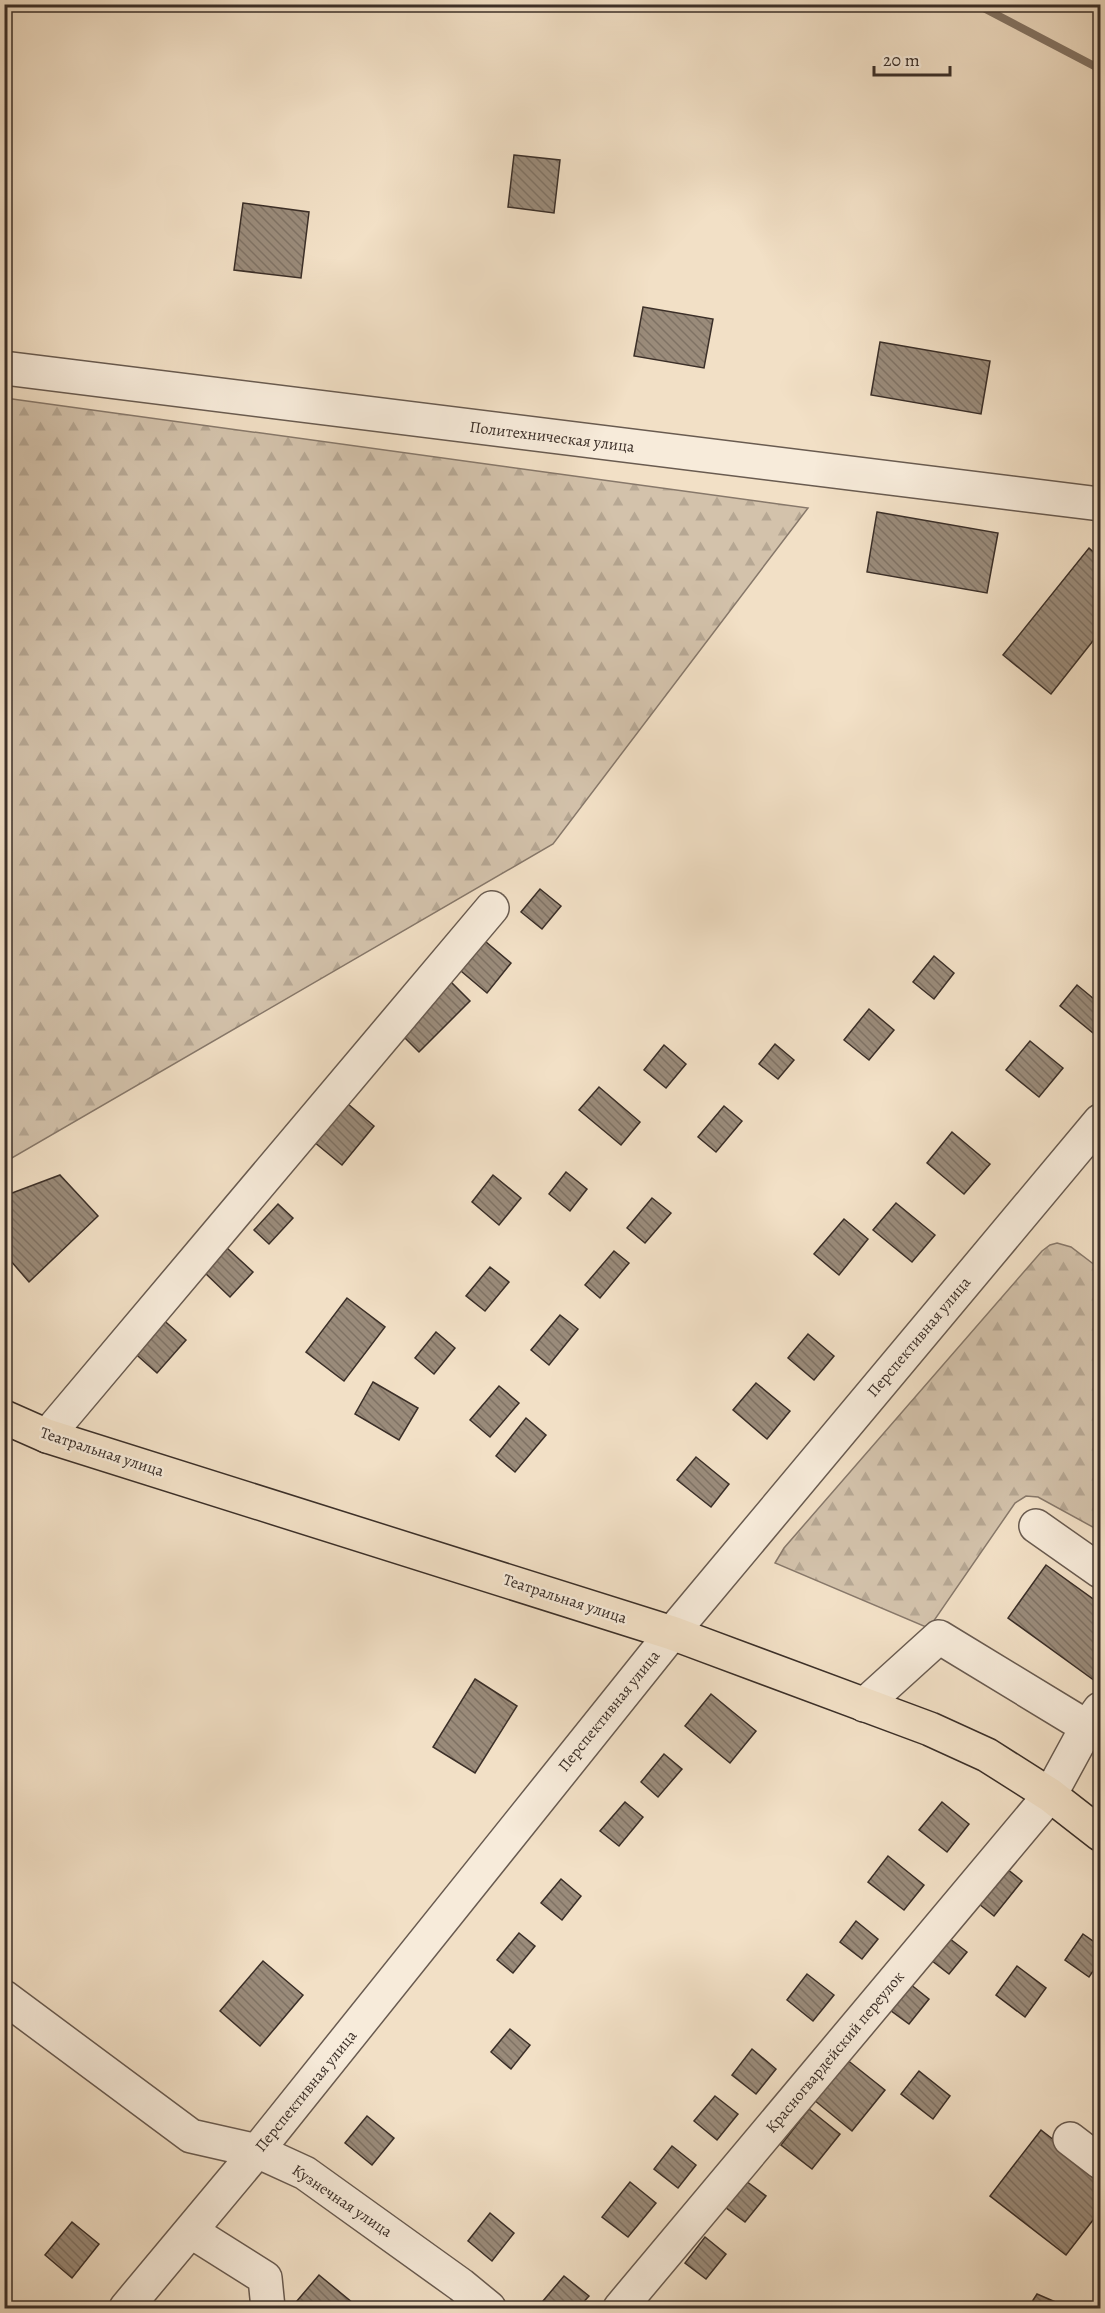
<svg xmlns="http://www.w3.org/2000/svg" width="1105" height="2313" viewBox="0 0 1105 2313" font-family="Alegreya,serif">
	<style>
		.forest { fill: url(#forest-firs); stroke: #87786a; stroke-width: 1.5 }
		.lines { fill: none; stroke-linecap: round; stroke-linejoin: round }
		.stream { stroke: #847566; stroke-width: 8 }
		.building { fill: url(#building-back-hatch); stroke: #3b2f28; stroke-width: 1.5 }
		.minor-casing { stroke: #695b50; stroke-width: 36 }
		.major-casing { stroke: #3b2f28; stroke-width: 36 }
		.minor { stroke: #f7ebda; stroke-width: 33 }
		.major { stroke: #f2e0c6; stroke-width: 33 }
		.labels { text-anchor: middle; dominant-baseline: central; stroke-width: 4.5; stroke-linejoin: round; paint-order: stroke }
		.street-label { font-size: 16px; fill: #3b2f28; stroke: #f7ebda }
	</style>
	<defs>
		<pattern id="forest-firs" width="22" height="20" patternUnits="userSpaceOnUse" patternTransform="scale(1.5)"><rect width="22" height="20" fill="#d3c2ab"/><path d="M5 1l3.5 6h-7zM16 11l3.5 6h-7z" fill="#b6a793"/></pattern>
		<pattern id="building-back-hatch" width="6" height="6" patternUnits="userSpaceOnUse" patternTransform="scale(1.5)"><rect width="6" height="6" fill="#9a8b7a"/><path d="M-1 5l2 2M0 0l6 6M5-1l2 2" fill="none" stroke="#7f7264"/></pattern>
	</defs>
	<rect width="100%" height="100%" fill="#f2e0c6"/>
	<filter id="stains"><feTurbulence type="fractalNoise" baseFrequency=".00333" numOctaves="4"/><feColorMatrix values="0 0 0 0 .2 0 0 0 0 .09 0 0 0 0 .02 0 0 0 .5 -.17"/></filter>
	<radialGradient id="worn" r=".72"><stop offset=".6" stop-color="#630" stop-opacity="0"/><stop offset="1" stop-color="#630" stop-opacity=".3"/></radialGradient>
	<g class="forest">
		<path d="M5,398l803,110 -255,336 -548,318z"/>
		<path d="M1057,1243l14,4 29,22v262l-62,-34 -12,-1 -11,7 -84,122 -5,2 -151,-64 9,-15 258,-297 8,-6z"/>
	</g>
	<g class="lines">
		<path class="stream" d="M976,4l124,65"/>
	</g>
	<g class="building">
		<path d="M514,155l46,5 -6,53 -46,-6z"/>
		<path d="M243,203l66,9 -8,66 -67,-8z"/>
		<path d="M643,307l70,12 -9,49 -70,-12z"/>
		<path d="M880,342l110,19 -9,53 -110,-19z"/>
		<path d="M877,512l121,21 -11,60 -120,-21z"/>
		<path d="M1089,548l11,10v74l-49,62 -48,-39z"/>
		<path d="M540,889l21,17 -19,23 -21,-17z"/>
		<path d="M473,931l38,32 -24,30 -38,-32z"/>
		<path d="M934,956l20,17 -20,26 -21,-17z"/>
		<path d="M449,980l21,21 -51,51 -21,-21z"/>
		<path d="M1077,985l23,19v20l-7,9 -33,-27z"/>
		<path d="M869,1009l25,21 -25,30 -25,-20z"/>
		<path d="M1030,1041l33,27 -24,29 -33,-27z"/>
		<path d="M775,1044l19,16 -16,19 -19,-15z"/>
		<path d="M664,1045l22,19 -20,24 -22,-18z"/>
		<path d="M599,1087l41,35 -19,23 -42,-35z"/>
		<path d="M341,1098l33,28 -32,39 -34,-28z"/>
		<path d="M724,1106l18,15 -26,31 -18,-15z"/>
		<path d="M952,1132l38,32 -26,30 -37,-31z"/>
		<path d="M566,1172l21,17 -17,22 -21,-17z"/>
		<path d="M60,1175l38,41 -69,66 -25,-29v-57z"/>
		<path d="M493,1175l28,23 -22,27 -27,-23z"/>
		<path d="M652,1198l19,15 -26,30 -18,-15z"/>
		<path d="M896,1203l39,32 -23,27 -39,-32z"/>
		<path d="M278,1204l15,14 -24,26 -15,-14z"/>
		<path d="M844,1219l24,20 -29,36 -25,-21z"/>
		<path d="M227,1248l26,24 -23,25 -26,-25z"/>
		<path d="M614,1251l15,12 -29,35 -15,-13z"/>
		<path d="M490,1267l19,15 -24,29 -19,-15z"/>
		<path d="M347,1298l38,29 -41,54 -38,-29z"/>
		<path d="M560,1315l18,14 -29,36 -18,-15z"/>
		<path d="M159,1316l27,24 -29,33 -27,-24z"/>
		<path d="M436,1332l19,16 -21,26 -19,-16z"/>
		<path d="M808,1334l26,22 -20,24 -26,-22z"/>
		<path d="M373,1382l45,26 -19,32 -44,-26z"/>
		<path d="M756,1383l34,28 -23,28 -34,-29z"/>
		<path d="M499,1386l20,17 -29,34 -20,-17z"/>
		<path d="M526,1418l20,17 -31,37 -19,-16z"/>
		<path d="M696,1457l33,27 -18,23 -34,-27z"/>
		<path d="M1046,1565l54,39v69l-5,8 -87,-63z"/>
		<path d="M475,1679l42,27 -42,67 -42,-26z"/>
		<path d="M711,1694l45,37 -26,32 -45,-37z"/>
		<path d="M664,1754l18,15 -24,28 -17,-15z"/>
		<path d="M625,1802l18,15 -24,29 -19,-15z"/>
		<path d="M942,1802l27,22 -22,28 -28,-22z"/>
		<path d="M888,1856l36,29 -20,25 -36,-28z"/>
		<path d="M1002,1865l20,16 -28,35 -20,-16z"/>
		<path d="M561,1879l20,17 -19,24 -21,-17z"/>
		<path d="M856,1921l22,18 -16,20 -22,-17z"/>
		<path d="M519,1933l16,13 -22,27 -16,-13z"/>
		<path d="M1083,1934l17,12v15l-11,16 -24,-17z"/>
		<path d="M945,1935l22,17 -18,22 -22,-17z"/>
		<path d="M263,1961l40,34 -43,51 -40,-35z"/>
		<path d="M1017,1966l29,22 -21,29 -29,-22z"/>
		<path d="M807,1974l27,21 -21,26 -26,-21z"/>
		<path d="M910,1984l19,15 -20,25 -19,-14z"/>
		<path d="M510,2029l20,16 -19,24 -20,-17z"/>
		<path d="M752,2049l24,20 -20,25 -24,-19z"/>
		<path d="M846,2059l39,31 -33,41 -38,-31z"/>
		<path d="M919,2071l31,25 -17,23 -32,-25z"/>
		<path d="M715,2096l23,18 -21,26 -23,-19z"/>
		<path d="M809,2109l31,25 -28,35 -31,-24z"/>
		<path d="M367,2116l27,22 -22,27 -27,-22z"/>
		<path d="M1041,2130l59,46v35l-34,44 -76,-59z"/>
		<path d="M672,2146l24,19 -18,23 -24,-19z"/>
		<path d="M746,2181l20,15 -21,26 -20,-15z"/>
		<path d="M630,2182l26,21 -28,34 -26,-20z"/>
		<path d="M490,2213l24,20 -22,28 -24,-20z"/>
		<path d="M72,2222l27,22 -27,34 -27,-23z"/>
		<path d="M705,2237l21,17 -20,25 -21,-16z"/>
		<path d="M319,2275l40,33h-68z"/>
		<path d="M564,2276l25,20 -11,12h-26l-9,-7z"/>
		<path d="M1037,2294l28,12 -2,2h-35z"/>
	</g>
	<g class="lines">
		<defs>
			<g id="minor">
				<path d="M4,368l1096,136"/>
				<path d="M47,1436l445,-528"/>
				<path d="M1036,1526l64,45"/>
				<path d="M864,1705l75,-68 148,90"/>
				<path d="M4,1997l187,139 66,15 48,22 156,112 28,23"/>
				<path d="M1070,2139l30,23"/>
				<path d="M192,2232l73,46 3,30"/>
				<path d="M126,2308l131,-157 415,-518 428,-512"/>
				<path d="M620,2308l430,-513 37,-68 13,-18"/>
			</g>
			<path id="major" d="M4,1417l43,19 625,197 258,96 57,26 63,40 50,39"/>
		</defs>
		<use href="#minor" class="minor-casing"/>
		<use href="#major" class="major-casing"/>
		<use href="#minor" class="minor"/>
		<use href="#major" class="major"/>
	</g>
	<g class="labels">
		<g class="street-label">
			<text transform="translate(552 437) rotate(7)">Политехническая улица</text>
			<text transform="translate(919 1337) rotate(-50)">Перспективная улица</text>
			<text transform="translate(102 1452) rotate(18)">Театральная улица</text>
			<text transform="translate(565 1599) rotate(18)">Театральная улица</text>
			<text transform="translate(609 1711) rotate(-51)">Перспективная улица</text>
			<text transform="translate(835 2052) rotate(-50)">Красногвардейский переулок</text>
			<text transform="translate(306 2091) rotate(-51)">Перспективная улица</text>
			<text transform="translate(342 2201) rotate(34)">Кузнечная улица</text>
		</g>
	</g>
	<rect width="1105" height="2313" fill="none" stroke="#f2e0c6" stroke-width="24"/>
	<rect x="6" y="6" width="1093" height="2301" fill="none" stroke="#3b2f28" stroke-width="3"/>
	<rect x="12" y="12" width="1081" height="2289" fill="none" stroke="#3b2f28" stroke-width="1.5"/>
	<path d="M874 66v9h76v-9" fill="none" stroke="#3b2f28" stroke-width="3"/>
	<text x="883" y="66" font-size="18" fill="#3b2f28" stroke="#f7ebda" stroke-width="4.5" paint-order="stroke">20 m</text>
	<rect width="100%" height="100%" filter="url(#stains)"/>
	<rect width="100%" height="100%" fill="url(#worn)"/>
</svg>
